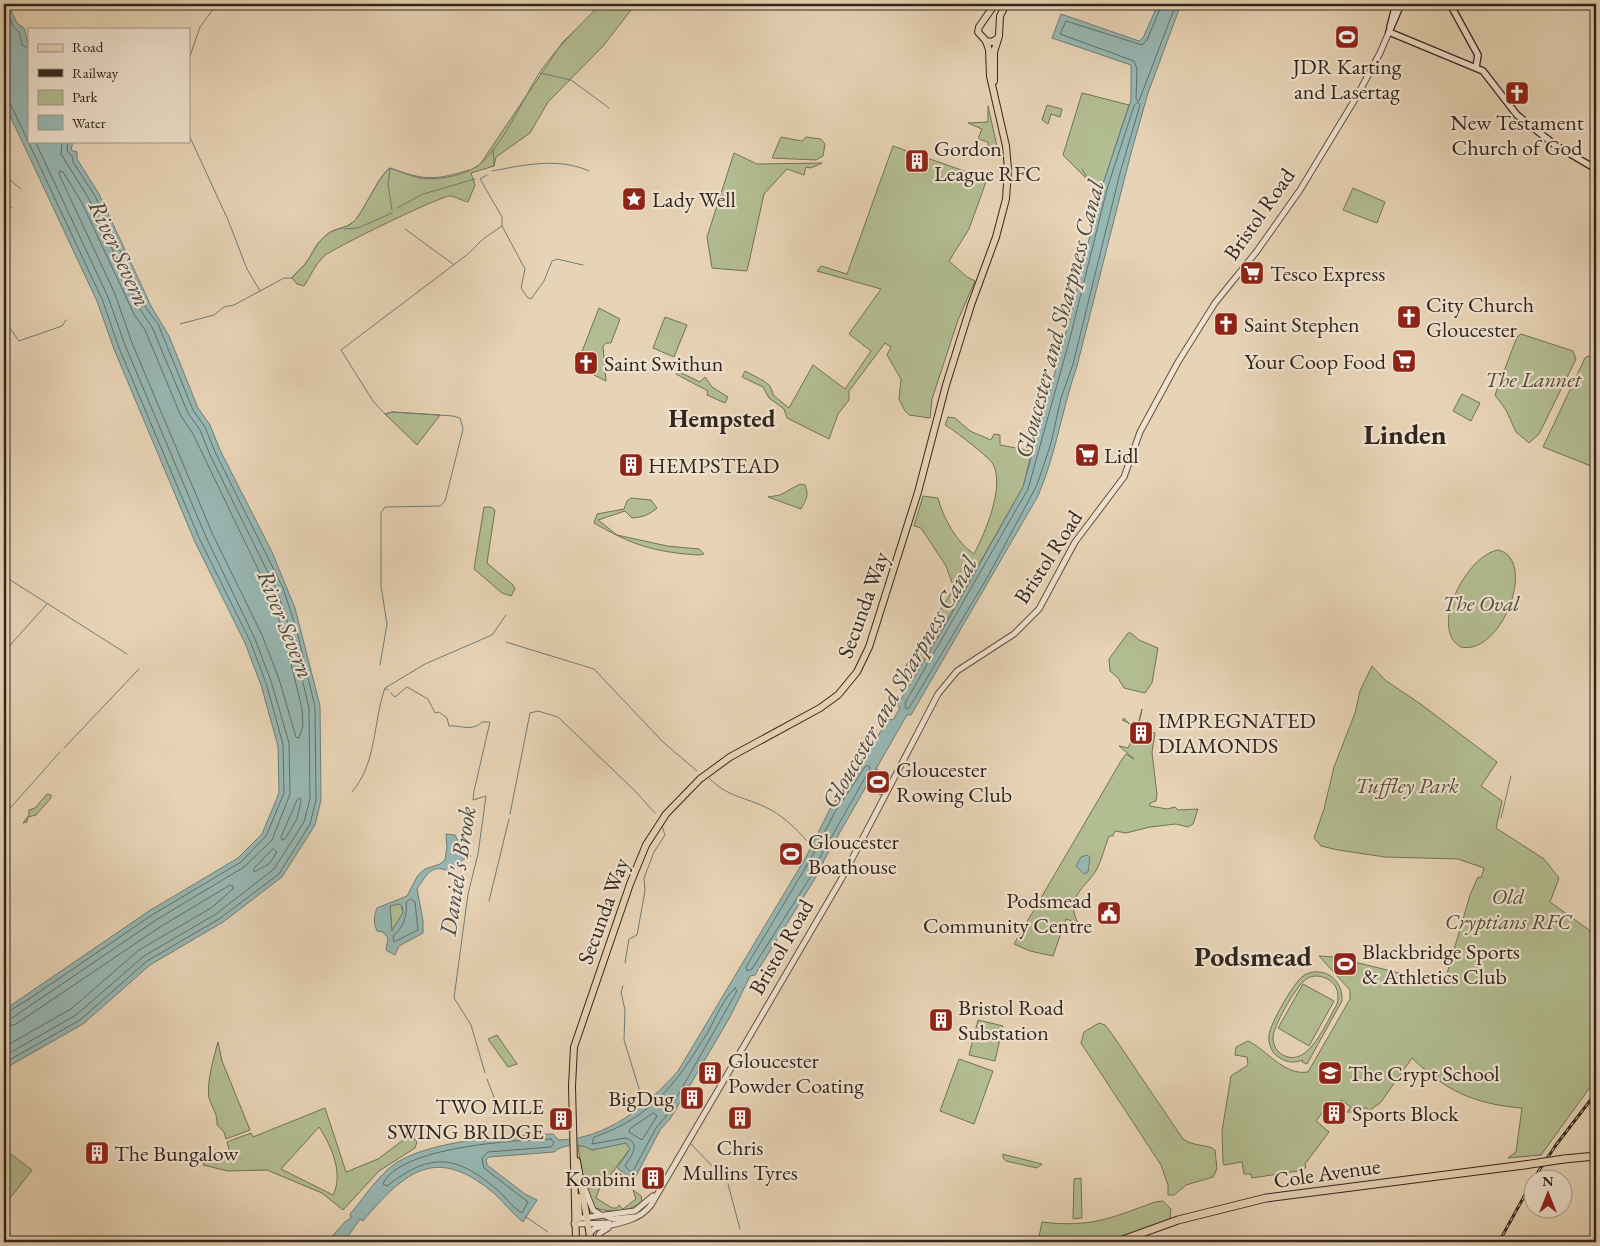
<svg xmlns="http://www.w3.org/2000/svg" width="1600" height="1246" viewBox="0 0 1600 1246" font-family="'EB Garamond',serif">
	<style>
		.green { fill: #b2bd91; stroke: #727258; fill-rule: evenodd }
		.water { fill: #97b7b3; stroke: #6f7d77; fill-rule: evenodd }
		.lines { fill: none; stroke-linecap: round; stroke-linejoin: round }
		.shore { stroke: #646e68; stroke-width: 1 }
		.stream { stroke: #6f7d77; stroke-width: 1 }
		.tertiary-casing { stroke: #5f5144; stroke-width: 7 }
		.secondary-casing { stroke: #32261e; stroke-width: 8 }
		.primary-casing { stroke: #32261e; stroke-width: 8 }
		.trunk-casing { stroke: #32261e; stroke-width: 9 }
		.tertiary { stroke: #efe2cf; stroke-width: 5 }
		.secondary { stroke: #efe2cf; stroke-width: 5.5 }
		.primary { stroke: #e7d3b5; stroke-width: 6 }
		.trunk { stroke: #e7d3b5; stroke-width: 7 }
		.rail-casing { stroke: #32261e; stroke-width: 3 }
		.rail { stroke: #efe2cf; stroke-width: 1; stroke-dasharray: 4; stroke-linecap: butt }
		.trunk-bridge-casing { stroke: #32261e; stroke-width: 9; stroke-linecap: butt }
		.trunk-bridge { stroke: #e7d3b5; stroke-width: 7 }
		.labels { text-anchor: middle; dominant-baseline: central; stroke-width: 4.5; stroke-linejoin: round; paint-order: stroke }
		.poi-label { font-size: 22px; fill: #32261e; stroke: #efe2cf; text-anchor: start }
		.street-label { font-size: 22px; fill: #32261e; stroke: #efe2cf }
		.park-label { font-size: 22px; font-style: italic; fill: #524c3b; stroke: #efe2cf }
		.water-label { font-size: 24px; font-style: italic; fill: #4b4a43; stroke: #efe2cf }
		.quarter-label { font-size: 25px; font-weight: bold; fill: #32261e; stroke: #efe2cf }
		.district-label { font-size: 28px; font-weight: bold; fill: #32261e; stroke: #efe2cf }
	</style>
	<rect width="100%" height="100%" fill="#e7d3b5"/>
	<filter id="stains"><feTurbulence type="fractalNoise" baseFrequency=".004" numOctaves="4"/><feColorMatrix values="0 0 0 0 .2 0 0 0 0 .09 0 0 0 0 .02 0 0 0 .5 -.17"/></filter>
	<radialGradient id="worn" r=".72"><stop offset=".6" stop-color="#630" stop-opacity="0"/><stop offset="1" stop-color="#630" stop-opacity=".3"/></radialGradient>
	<g class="green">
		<path d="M601,4h25l5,6 -28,36 -55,56 -18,31 -34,24 -2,9 -23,7 4,12 -7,17c-6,-1 -13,-6 -18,-6 -8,-1 -121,54 -127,61 -8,8 -13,20 -19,29l-7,-2 -5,-6c4,-6 9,-9 13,-14 9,-12 10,-21 24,-31 9,-6 19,-4 27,-14 10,-12 23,-44 34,-51 10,3 20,8 30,10 17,3 48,-3 61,-15l81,-120z"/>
		<path d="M1082,93l47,12 -27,82 -2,1 -11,-7 -26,-26z"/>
		<path d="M1047,105l15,4 -2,8 -9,-3 -3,10 -6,-4z"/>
		<path d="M988,106l11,49h-11v-13l-10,-3 4,-10 -14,-6 20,-1z"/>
		<path d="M781,137l21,4 4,-4 15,2 4,5 -2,12 -7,4 -44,-2z"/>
		<path d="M893,146l94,33 -18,50 -20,32 18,16 8,4 -17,39 -26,79 -2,19 -21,-3 -4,-4 -6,-12 2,-20 -14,-24 4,-8 -6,-4 -36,48v9l-11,14 -9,25 -42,-21 -3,-9 -15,-11 -6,-11 -21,-10 3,-6 19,10 6,5 4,10 15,12 24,-43 32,24 26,-38 -22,-17 32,-45 -64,-18 4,-5 26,8z"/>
		<path d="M734,153l23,11 65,-1 -11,5 -5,-1 -2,8 -17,-6 -23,25 -17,77 -35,-3 -5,-31z"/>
		<path d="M1353,188l32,14 -8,21 -34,-13z"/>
		<path d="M599,308l21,11 -9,24h-5l-3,3 3,35 -28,-14 -3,-5 6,-8z"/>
		<path d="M665,317l22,8 -13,32 -21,-9z"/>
		<path d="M1521,334l52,17 3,8 -37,75 -10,9 -13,-11 -10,-22 -11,-15 22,-58z"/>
		<path d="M1588,356l8,3v109l-53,-21 42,-89z"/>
		<path d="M677,371l23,11 5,-5 7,10 16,10 -3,6 -18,-8 1,-4 -32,-17z"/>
		<path d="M1462,394l18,9 -9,18 -18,-10z"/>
		<path d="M392,412l48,3 -23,30 -32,-31z"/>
		<path d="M948,417l7,1 15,13 21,9 3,-6 6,1v10l32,6 -9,36 -105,184 -24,14 60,-97 -8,-22 -25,-38 -7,-2 9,-30 15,2c5,20 19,45 36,56 11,-21 31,-67 19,-90 -4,-7 -39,-34 -48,-39z"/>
		<path d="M800,484l5,1c5,11 0,16 -4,24l-33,-12 12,-2z"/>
		<path d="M631,498l20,2 6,8c-8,7 -14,9 -25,10l-7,-7 -27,9 19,15 50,11 32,3 5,5c-6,2 -13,0 -19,0 -38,-4 -58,-12 -91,-31l3,-9 27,-5 3,-8z"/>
		<path d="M484,507h7l4,3 -8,53 26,22 2,4 -4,7 -9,-3 -28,-24z"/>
		<path d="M1498,550c40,9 4,106 -37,97 -33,-18 6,-92 37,-97z"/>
		<path d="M1128,633h3l8,7 19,8 -6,35 -7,10 -21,-5 -6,-10 -8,-7 -1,-12z"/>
		<path d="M1372,666l13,14 37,25 75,57 -16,24 21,15 -6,27 48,31 15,19 -9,24 46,33v144l-55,76 -33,3 8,-6 6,-44c-48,-4 -76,-17 -110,-50l-31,44 -12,9 -2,-3 -12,1 -1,3h-7l4,-5 -10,-7 -5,7 -7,-4 -13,18 13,11 -24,32 1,2 -2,4 -52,8 -1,-4h-7l-2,-12 -18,3 -1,-3 -1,-31 9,-55 17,-11 -1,-8 -12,-2 1,-8 12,-6c19,9 36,35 60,31l42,-73v-9l-31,-34 15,1 110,27 26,-89 8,-18 3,1 3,-10 -26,-9 -73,-2 -47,-7 -17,-4 -7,-8 10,-29 10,-42 21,-54 5,-22z"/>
		<path d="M1142,709l-4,19 17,5 -3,19 5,43 -1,6 -6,2v3l17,3 8,-2 3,3 20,-1 -5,15 -5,3 -12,-3 -26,3 -24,6 -11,-2 -2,5h-4c-4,10 -7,23 -12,33 -11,19 -33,28 -19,54l-12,-4 -13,37 -23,-5 -16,-7 107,-183 5,-7 8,5 -15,-13 9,2 6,-13 -5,-3 5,1 1,-7 -13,-6 2,-2 5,6 6,1 2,-3v6z"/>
		<path d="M876,769l14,7 -9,19 -15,-8z"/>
		<path d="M47,794l4,1v3l-15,17 -8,2 -1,5 -4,1 6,-8v-5l6,-2z"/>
		<path d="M398,904l3,1 2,8 -11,18 -2,-25z"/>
		<path d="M1313,972c18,-2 30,12 29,29l-35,63 -5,-2 1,-2c-8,3 -15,3 -23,-2 -8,-4 -12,-14 -11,-23 1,-11 24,-51 33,-58 3,-3 7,-4 11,-5zM1318,976c15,2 23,13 19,28 -10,17 -28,63 -52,52 -8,-3 -12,-11 -12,-18 -1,-10 23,-51 31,-57 4,-4 8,-5 14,-5z"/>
		<path d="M1303,984l31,17 -25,45 -31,-18z"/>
		<path d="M978,1020l25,6 -8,35 -26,-6z"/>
		<path d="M1099,1023l6,2 7,9 71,105c11,8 26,5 32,11l2,19 -4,8 -27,8 -12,10h-6v-10l-7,-20 -80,-122 3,-11z"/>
		<path d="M497,1035l20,29 -9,3 -20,-28z"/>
		<path d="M218,1042l4,19 28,69 -24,9 -2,-7 -7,-7c1,-11 -5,-17 -8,-27 -3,-13 5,-42 9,-56z"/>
		<path d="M959,1059l34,12 -19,53 -34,-13z"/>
		<path d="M325,1108l21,64 32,-13 28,-21h8l3,4 -2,6 -36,23 -36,39 -21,-17 -55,-23 -39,1 -25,-6 4,-7 14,1 9,-6 -3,-11 24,-9 2,4zM319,1127c12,18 25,47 14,68l-52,-26z"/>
		<path d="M625,1143l5,4 -1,3 -15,20 10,6 -11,-5 -8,12 2,1 -7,3 -4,11 16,10h5l2,-3 4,4 13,-10 -3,-9 8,6 1,5c-15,13 -31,11 -47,7l-8,-17 4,-4 -1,-3 -5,-1 -2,-3 -5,-34h8l6,4z"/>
		<path d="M11,1154l21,16 -28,36v-40z"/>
		<path d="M1003,1154l3,1 36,9 -5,4 -31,-7 -3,-3z"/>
		<path d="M1081,1178l1,40 -9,1 1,-40z"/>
		<path d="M1163,1201l8,8 -1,10 -60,23h-72l4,-20c49,6 69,-4 113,-20z"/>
	</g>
	<g class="water">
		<path d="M4,4h4l9,19 7,5 5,19v94h44l-2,9 6,2v7l22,35 52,112 18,30 29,72 12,17 10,25 52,102 23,56 25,98 1,94 -6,25 -33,52 -59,45 -73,43 -67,59 -79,45v-59l145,-99 89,-53 24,-24 17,-41 -1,-47 -17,-61 -16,-42 -50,-101 -81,-193 -17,-48 -93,-198z"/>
		<path d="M1158,4h23l-33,89 -17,60 -54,213c-15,43 -21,88 -39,130l-127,219h-4l-7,12 -77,135 1,2 -69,111 -5,1 -20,41 -60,102 -10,11 -26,50 -17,-12 13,-19 -4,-6 -34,7c-9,-7 -30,-6 -38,2l-65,5 -3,3 1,5 38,29 12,6 -14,22c-10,-8 -18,-18 -27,-27 -59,-51 -90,-25 -133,26l-3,-2 -16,23h-17l18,-20 6,-4 -1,-4c14,-16 28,-39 46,-51 35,-23 115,-28 157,-29l6,6c47,-1 87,-33 119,-69l128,-214 24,-48 59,-90 4,1 7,-12 -3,-2 53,-89 73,-130 42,-151 37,-149 29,-87v-35l-79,-27 9,-24 78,27 4,-3z"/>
		<path d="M446,834l9,1 6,11 10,10c-10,5 -10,3 -14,13 -8,4 -9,1 -15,0 -13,-3 -19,12 -25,20l6,32v12l-24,13 -4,9 -9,-5 2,-12 -5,-6 -6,-1c-4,-9 -3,-15 0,-23l30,-12 11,-21 7,-6 15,-5 5,-4 2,-13zM398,904l4,2 1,7 -11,18 -2,-25z"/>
		<path d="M1087,855l3,2 -2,15 -4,2 -8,-8 5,-9z"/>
	</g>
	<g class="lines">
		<g class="shore">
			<path d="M1162,4l-15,36 -5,5 -76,-24 -6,13 74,27 3,8 -1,30 3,2 37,-97"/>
			<path d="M4,6l9,20 6,6 3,13 7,3"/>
			<path d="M4,102l7,3 91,194 17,49 81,192 50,101 16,42 17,61 1,49 -18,43 -25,26 -89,53 -123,84 -25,15"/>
			<path d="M1138,102l2,3 -20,68 -47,191 -12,34 -10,45 -14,42 -50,93 -78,130 -3,1 -1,-6 123,-214 42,-151 37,-149 27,-83z"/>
			<path d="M60,171l3,1 19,31 52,111 11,16 36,86 12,18 77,160 14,40 18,75 1,17 -4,12 -3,-1 -17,-58 -17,-44 -49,-100 -81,-192 -17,-49 -56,-120z"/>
			<path d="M866,766h3l1,3 -51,90 -1,6 -66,104 -5,2 -1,-4 64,-107 25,-48z"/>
			<path d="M300,798l1,3 -4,18 -12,20 -3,1 -1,-3 16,-37z"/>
			<path d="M273,849l4,3 -8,12 -15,8v-3z"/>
			<path d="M411,899l4,3 3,28 -24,12 -1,-6c10,-7 15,-22 13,-33z"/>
			<path d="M735,988l2,3 -71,125 -10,12 -23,43h-3l-5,-5c5,-9 18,-23 0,-28l-33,6 2,-7c59,-20 84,-56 115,-107 7,-13 15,-32 26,-42z"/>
			<path d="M4,1020l8,-2 144,-98 88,-53 28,-27 18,-46 -1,-51 -18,-62 -16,-42 -49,-102 -81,-192 -17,-48 -73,-156"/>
			<path d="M4,1028l12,-4 144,-97 70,-42 3,1v3l-22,19 -72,42 -68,59 -67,38"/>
			<path d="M4,1056l72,-41 68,-59 72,-42 58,-45 30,-47 6,-23 -1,-91 -18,-76 -14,-41 -67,-136 -10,-25 -12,-17 -36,-86 -11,-16 -52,-112 -28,-45 1,-13"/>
			<path d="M4,1063l76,-43 67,-59 72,-42 60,-45 31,-50 6,-24 -1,-93 -18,-76 -14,-43 -68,-136 -10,-25 -12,-17 -35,-86 -12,-16 -51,-112 -22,-34 -1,-6 -5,-5 1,-10"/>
			<path d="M654,1113l3,3 -15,24 -13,-8 1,-3z"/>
			<path d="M551,1139l3,4 -3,4 -63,5 -6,6 2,10 44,34 -6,11c-8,-4 -15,-14 -22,-21 -43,-37 -68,-41 -113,-6l-4,-2c16,-37 131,-44 168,-45z"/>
		</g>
		<g class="stream">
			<path d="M189,59l11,-32 17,-23"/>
			<path d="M540,73l31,7 38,28"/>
			<path d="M189,135l39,85 19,49 13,22"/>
			<path d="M493,149l1,17"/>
			<path d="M476,168c29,-24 44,-65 64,-96 18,-26 39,-46 61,-68"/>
			<path d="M390,169l-2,15 4,26"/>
			<path d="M1082,169l6,10 16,5"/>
			<path d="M492,171c32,-6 66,-14 97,0"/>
			<path d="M4,175l17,14"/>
			<path d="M487,175l-7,4 22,38v9l23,43 -4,19 6,9 4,2 13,-18 8,-20 5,-2 26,6"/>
			<path d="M397,208l26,-14 52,-15"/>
			<path d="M4,212l8,-5"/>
			<path d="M344,229l14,-1 34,-15"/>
			<path d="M405,229l48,35"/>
			<path d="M4,320l15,21 43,-15 4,-6"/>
			<path d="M180,324l34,-9 10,-8 10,-2 50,-27h8c4,-6 9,-9 13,-14 9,-12 10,-21 24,-31 9,-6 19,-4 27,-14 10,-12 23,-44 34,-51 34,12 43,13 79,2"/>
			<path d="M4,576l123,78"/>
			<path d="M506,642l88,27 69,73 34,29"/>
			<path d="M4,652l43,-48"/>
			<path d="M380,665l7,-41 -6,-38v-73l4,-6 55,-1 5,-5 18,-72 -3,-11 -7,-2 -61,-4 -7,2 -12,-13 -32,-51 127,-96 15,-15 19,-13"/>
			<path d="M385,688l40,-24 67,-29 14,-20"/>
			<path d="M391,693l4,4 12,-10 21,12 7,14 4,-1 8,6 2,8c11,-1 23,6 33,-4h8l-16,69 -1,9 13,-4 -8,58 -10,40 -14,104 17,27 14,48"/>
			<path d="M64,748l75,-79"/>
			<path d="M709,778c19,19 32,18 54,28 19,8 32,22 45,36"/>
			<path d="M352,792c25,-29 21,-70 33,-104l3,2"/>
			<path d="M510,814l20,-101 8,-2 20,6 76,73 21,23"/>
			<path d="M4,815l56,-63"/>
			<path d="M1501,818l10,-42"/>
			<path d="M489,901l20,-82"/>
			<path d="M625,963l4,-24 8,-4 8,-44 -1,-13 10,-26 11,-17 -3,-9"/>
			<path d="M623,986l-2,6 4,18 -1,30 17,55"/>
			<path d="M487,1079l14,37"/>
			<path d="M691,1144l31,32"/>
			<path d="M728,1184l12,45"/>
			<path d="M526,1217l22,15"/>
			<path d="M560,1240l3,2"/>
		</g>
		<defs>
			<g id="tertiary">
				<path d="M584,1187l9,23 8,5"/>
				<path d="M606,1216l7,3 21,-2"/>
				<path d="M575,1219l60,-8 18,-15"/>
				<path d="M574,1224l35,-1"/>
				<path d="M587,1242l3,-9 5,-5c20,-4 43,-6 56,-23l191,-327 96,-184 19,-23 57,-37 25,-25 36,-67 49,-65 16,-45 38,-70 37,-59 42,-52 43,-61 57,-94 23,-43 9,-21"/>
				<path d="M596,1242l4,-9 8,-5"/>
			</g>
			<g id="secondary">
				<path d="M1450,4l28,51 -2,12"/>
				<path d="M1390,27l6,-23"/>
				<path d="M1389,32l94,39 34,44 38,30 41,24"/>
				<path d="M1389,32l12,-28"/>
			</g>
			<g id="primary">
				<path d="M995,4l-16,23 -1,5 8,9 6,1 6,-4"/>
				<path d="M994,81v-29l5,-16 1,-20 6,-12"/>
				<path d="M577,1161l14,81"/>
				<path d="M575,1223l4,-7 -1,-19"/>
				<path d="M576,1242l-4,-156 2,-39 56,-163 16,-39 20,-31 34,-35 30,-22 90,-49 18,-13 19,-23 12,-25 49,-155 28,-107 25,-80 25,-68 10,-38 2,-30 -2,-23 -16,-70 -1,-26 -3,-9"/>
			</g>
			<g id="trunk">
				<path d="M1564,1159l32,-3"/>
				<path d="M1117,1242l61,-22 88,-22 258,-33"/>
			</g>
		</defs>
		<use href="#tertiary" class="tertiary-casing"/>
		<use href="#secondary" class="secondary-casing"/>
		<use href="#primary" class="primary-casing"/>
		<use href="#trunk" class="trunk-casing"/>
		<use href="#tertiary" class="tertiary"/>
		<use href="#secondary" class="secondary"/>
		<use href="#primary" class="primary"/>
		<use href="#trunk" class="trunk"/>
		<defs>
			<g id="rail">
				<path d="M1534,1178l22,-33 40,-52"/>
				<path d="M1499,1242l33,-60"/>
			</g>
		</defs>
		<use href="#rail" class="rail-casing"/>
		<use href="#rail" class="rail"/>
		<defs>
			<path id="trunk-bridge" d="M1524,1165l40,-6"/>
		</defs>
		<use href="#trunk-bridge" class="trunk-bridge-casing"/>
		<use href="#trunk-bridge" class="trunk-bridge"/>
	</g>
	<defs>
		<symbol id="stadium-square" viewBox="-11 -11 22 22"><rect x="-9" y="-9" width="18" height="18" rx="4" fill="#8f2418" stroke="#efe2cf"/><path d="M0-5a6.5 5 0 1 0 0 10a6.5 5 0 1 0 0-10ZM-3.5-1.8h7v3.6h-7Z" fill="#fff"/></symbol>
		<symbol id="church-square" viewBox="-11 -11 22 22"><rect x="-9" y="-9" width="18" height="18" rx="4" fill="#8f2418" stroke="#efe2cf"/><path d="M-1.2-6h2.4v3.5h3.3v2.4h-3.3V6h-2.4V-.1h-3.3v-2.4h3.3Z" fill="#fff"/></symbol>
		<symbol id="building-square" viewBox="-11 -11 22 22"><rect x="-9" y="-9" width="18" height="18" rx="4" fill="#8f2418" stroke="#efe2cf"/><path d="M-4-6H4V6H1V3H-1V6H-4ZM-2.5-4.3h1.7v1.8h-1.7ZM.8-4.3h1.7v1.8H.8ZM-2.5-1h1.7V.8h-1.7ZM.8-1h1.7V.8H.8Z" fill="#fff"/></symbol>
		<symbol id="sight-square" viewBox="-11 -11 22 22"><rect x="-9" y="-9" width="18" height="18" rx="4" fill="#8f2418" stroke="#efe2cf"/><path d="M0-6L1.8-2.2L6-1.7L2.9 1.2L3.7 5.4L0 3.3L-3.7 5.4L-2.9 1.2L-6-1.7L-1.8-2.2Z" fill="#fff"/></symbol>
		<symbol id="supermarket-square" viewBox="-11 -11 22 22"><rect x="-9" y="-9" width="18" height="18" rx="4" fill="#8f2418" stroke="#efe2cf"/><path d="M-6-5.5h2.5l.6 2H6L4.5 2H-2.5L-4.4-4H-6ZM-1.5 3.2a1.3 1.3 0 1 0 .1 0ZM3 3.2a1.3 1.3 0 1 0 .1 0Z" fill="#fff"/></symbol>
		<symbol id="civic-square" viewBox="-11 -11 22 22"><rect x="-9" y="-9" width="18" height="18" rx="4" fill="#8f2418" stroke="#efe2cf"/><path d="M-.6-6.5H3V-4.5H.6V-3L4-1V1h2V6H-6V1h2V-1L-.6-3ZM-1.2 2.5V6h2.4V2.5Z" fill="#fff"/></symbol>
		<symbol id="school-square" viewBox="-11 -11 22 22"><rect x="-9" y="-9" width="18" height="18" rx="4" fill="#8f2418" stroke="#efe2cf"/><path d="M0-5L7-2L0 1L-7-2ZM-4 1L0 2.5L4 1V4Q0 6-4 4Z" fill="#fff"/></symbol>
	</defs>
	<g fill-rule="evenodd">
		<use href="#stadium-square" x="1333" y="23" width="28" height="28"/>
		<use href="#church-square" x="1503" y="79" width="28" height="28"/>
		<use href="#building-square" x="903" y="147" width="28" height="28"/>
		<use href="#sight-square" x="620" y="185" width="28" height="28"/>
		<use href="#supermarket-square" x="1238" y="259" width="28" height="28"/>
		<use href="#church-square" x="1395" y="303" width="28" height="28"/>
		<use href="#church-square" x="1212" y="310" width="28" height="28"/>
		<use href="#supermarket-square" x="1390" y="347" width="28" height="28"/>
		<use href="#church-square" x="572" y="349" width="28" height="28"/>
		<use href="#supermarket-square" x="1073" y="441" width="28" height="28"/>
		<use href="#building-square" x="617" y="451" width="28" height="28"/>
		<use href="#building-square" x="1127" y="719" width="28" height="28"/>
		<use href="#stadium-square" x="864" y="768" width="28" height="28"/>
		<use href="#stadium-square" x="777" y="840" width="28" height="28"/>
		<use href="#civic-square" x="1095" y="899" width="28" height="28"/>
		<use href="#stadium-square" x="1331" y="950" width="28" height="28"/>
		<use href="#building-square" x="927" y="1006" width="28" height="28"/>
		<use href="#building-square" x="696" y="1059" width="28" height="28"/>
		<use href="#school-square" x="1316" y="1059" width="28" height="28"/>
		<use href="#building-square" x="678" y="1084" width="28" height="28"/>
		<use href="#building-square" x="1320" y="1099" width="28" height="28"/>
		<use href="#building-square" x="726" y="1104" width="28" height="28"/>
		<use href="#building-square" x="547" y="1105" width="28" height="28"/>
		<use href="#building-square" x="83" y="1139" width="28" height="28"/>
		<use href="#building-square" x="639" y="1164" width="28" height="28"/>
	</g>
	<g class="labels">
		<g class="poi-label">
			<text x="1347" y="66" text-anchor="middle">JDR Karting<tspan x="1347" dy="25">and Lasertag</tspan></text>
			<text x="1517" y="122" text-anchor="middle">New Testament<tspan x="1517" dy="25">Church of God</tspan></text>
			<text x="934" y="148">Gordon<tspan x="934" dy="25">League RFC</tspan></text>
			<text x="652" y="199">Lady Well</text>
			<text x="1270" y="273">Tesco Express</text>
			<text x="1426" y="304">City Church<tspan x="1426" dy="25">Gloucester</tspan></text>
			<text x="1244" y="324">Saint Stephen</text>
			<text x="1386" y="361" text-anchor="end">Your Coop Food</text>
			<text x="604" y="363">Saint Swithun</text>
			<text x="1104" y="455">Lidl</text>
			<text x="648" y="465">HEMPSTEAD</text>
			<text x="1158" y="720">IMPREGNATED<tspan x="1158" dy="25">DIAMONDS</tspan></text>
			<text x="896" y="769">Gloucester<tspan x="896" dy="25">Rowing Club</tspan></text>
			<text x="808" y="841">Gloucester<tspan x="808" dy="25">Boathouse</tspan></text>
			<text x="1092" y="900" text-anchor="end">Podsmead<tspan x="1092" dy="25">Community Centre</tspan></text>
			<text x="1362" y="951">Blackbridge Sports<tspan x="1362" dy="25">&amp; Athletics Club</tspan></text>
			<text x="958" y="1007">Bristol Road<tspan x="958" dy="25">Substation</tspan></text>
			<text x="728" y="1060">Gloucester<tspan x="728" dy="25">Powder Coating</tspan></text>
			<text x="1348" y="1073">The Crypt School</text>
			<text x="674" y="1098" text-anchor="end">BigDug</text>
			<text x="544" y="1106" text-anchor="end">TWO MILE<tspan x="544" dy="25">SWING BRIDGE</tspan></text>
			<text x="1352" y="1113">Sports Block</text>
			<text x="740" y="1147" text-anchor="middle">Chris<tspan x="740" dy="25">Mullins Tyres</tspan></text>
			<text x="114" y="1153">The Bungalow</text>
			<text x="636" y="1178" text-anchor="end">Konbini</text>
		</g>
		<g class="street-label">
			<text transform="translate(1259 214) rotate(-55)">Bristol Road</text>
			<text transform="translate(1048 557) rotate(-57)">Bristol Road</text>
			<text transform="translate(863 605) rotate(-70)">Secunda Way</text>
			<text transform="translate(603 911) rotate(-70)">Secunda Way</text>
			<text transform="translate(781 947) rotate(-60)">Bristol Road</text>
			<text transform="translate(1327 1173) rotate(-8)">Cole Avenue</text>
		</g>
		<g class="park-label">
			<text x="1533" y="379">The Lannet</text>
			<text x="1481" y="603">The Oval</text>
			<text x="1407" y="785">Tuffley Park</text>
			<text x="1508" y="896">Old<tspan x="1508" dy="25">Cryptians RFC</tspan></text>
		</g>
		<g class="water-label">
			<text transform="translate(120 253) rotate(65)">River Severn</text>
			<text transform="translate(1059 319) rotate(-75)">Gloucester and Sharpness Canal</text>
			<text transform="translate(286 624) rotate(68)">River Severn</text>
			<text transform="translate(899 682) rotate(-60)">Gloucester and Sharpness Canal</text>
			<text transform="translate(457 871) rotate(-81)">Daniel's Brook</text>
		</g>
		<g class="quarter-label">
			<text x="722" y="418">Hempsted</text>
		</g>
		<g class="district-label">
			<text x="1405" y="434">Linden</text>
			<text x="1253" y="956">Podsmead</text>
		</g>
	</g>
	<rect width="1600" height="1246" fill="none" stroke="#e7d3b5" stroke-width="20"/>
	<rect x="5" y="5" width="1590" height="1236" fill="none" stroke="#32261e" stroke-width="2.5"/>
	<rect x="10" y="10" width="1580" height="1226" fill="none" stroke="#32261e"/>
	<rect x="28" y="28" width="162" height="115" fill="#efe2cf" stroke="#a39788"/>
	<rect x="38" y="44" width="25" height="8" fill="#e7d3b5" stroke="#a39788"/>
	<text x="72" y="52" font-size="15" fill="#32261e">Road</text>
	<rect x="38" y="69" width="25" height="8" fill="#32261e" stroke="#a39788"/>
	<text x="72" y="78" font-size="15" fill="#32261e">Railway</text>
	<rect x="38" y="90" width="25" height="15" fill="#b2bd91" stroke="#a39788"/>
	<text x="72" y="102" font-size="15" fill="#32261e">Park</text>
	<rect x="38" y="115" width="25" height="15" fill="#97b7b3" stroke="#a39788"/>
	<text x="72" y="128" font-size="15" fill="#32261e">Water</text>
	<g transform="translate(1548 1194)"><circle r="24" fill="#efe2cf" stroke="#a39788"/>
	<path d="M0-4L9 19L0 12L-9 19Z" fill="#8f2418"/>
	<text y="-8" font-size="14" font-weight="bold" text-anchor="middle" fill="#32261e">N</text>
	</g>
	<rect width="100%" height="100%" filter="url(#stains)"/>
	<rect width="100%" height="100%" fill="url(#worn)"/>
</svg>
